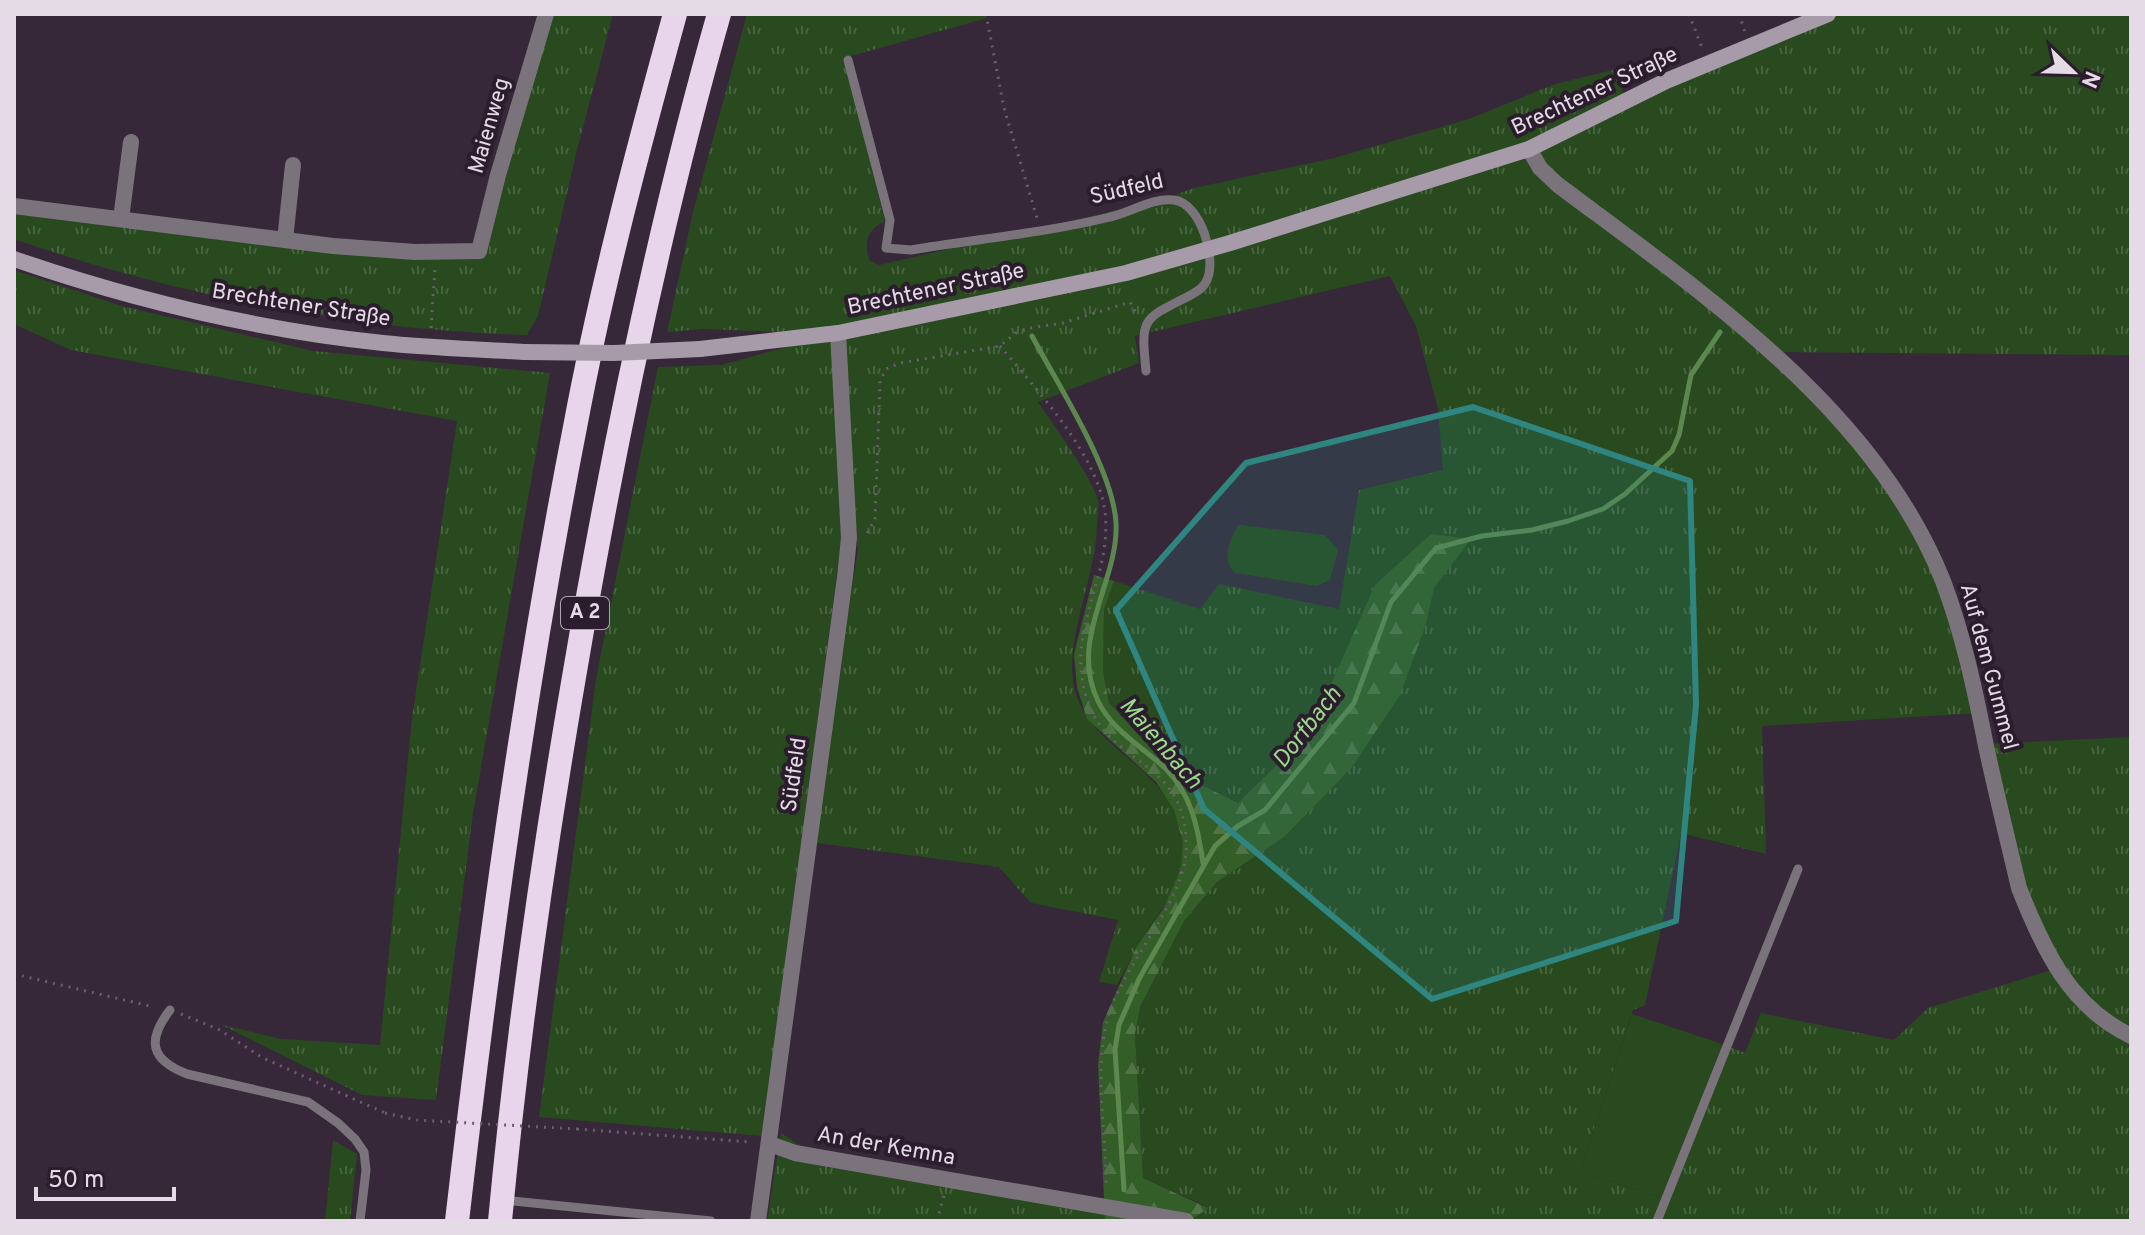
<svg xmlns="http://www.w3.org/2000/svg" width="2145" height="1235" viewBox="0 0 2145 1235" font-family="Overpass,sans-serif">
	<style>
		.grass { fill: url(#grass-tufts) }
		.forest { fill: url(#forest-firs) }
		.park { fill: #284a1e }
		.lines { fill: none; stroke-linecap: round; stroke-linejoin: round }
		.stream { stroke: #5c884f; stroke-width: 5 }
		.path { stroke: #6b5e6e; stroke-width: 3; stroke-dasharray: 2 6; stroke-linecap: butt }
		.lane { stroke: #7b737c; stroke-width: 9 }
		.street { stroke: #7b737c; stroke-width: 16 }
		.secondary { stroke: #a79aa9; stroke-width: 16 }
		.highway { stroke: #e8d4eb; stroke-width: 24 }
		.path-bridge { stroke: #6b5e6e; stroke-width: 3; stroke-dasharray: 2 6; stroke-linecap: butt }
		.secondary-bridge { stroke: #a79aa9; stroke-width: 16 }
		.marked { fill: #2f8580; fill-opacity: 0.2; stroke: #2f8580; stroke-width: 6; stroke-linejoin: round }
		.labels { text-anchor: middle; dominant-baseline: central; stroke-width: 8; stroke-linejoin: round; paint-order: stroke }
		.shield { fill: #2c1d2e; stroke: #aea2af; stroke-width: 2 }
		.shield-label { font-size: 20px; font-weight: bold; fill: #e5dbe6 }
		.street-label { font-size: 22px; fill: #e5dbe6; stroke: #2c1d2e }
		.water-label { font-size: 24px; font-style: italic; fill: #9bda89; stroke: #2c1d2e }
	</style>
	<defs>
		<pattern id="grass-tufts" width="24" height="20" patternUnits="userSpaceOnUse" patternTransform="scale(2)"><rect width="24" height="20" fill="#284a1e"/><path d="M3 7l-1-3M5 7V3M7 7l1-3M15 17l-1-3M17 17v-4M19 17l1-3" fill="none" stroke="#47643f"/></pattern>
		<pattern id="forest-firs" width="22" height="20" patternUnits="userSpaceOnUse" patternTransform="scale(2)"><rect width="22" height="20" fill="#345e27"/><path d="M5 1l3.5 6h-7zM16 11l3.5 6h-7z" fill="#517446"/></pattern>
	</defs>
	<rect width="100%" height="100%" fill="#362739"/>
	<g class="grass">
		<path d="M546,14h67l-36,136 -39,166 -11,19c-174,-5 -348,-39 -513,-96v-33l319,40 146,5z"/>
		<path d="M747,14h239l1,4 -143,40 41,163c-18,9 -22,21 -15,40l9,4 283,-65 32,-12 140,-30 135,-39 86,-35 58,-14 13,28 206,-84h299v341l-361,-3 61,60 95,135 54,166 -218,13 4,128 -85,-21 -36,172 -12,5 -53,161 85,28 57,-155 23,9 16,-40 133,27 34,-32 127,-39 -25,-54 -44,-171 145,-7v484h-940l17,-14 -65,-29 -8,-144 5,-27 44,-86 33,-39 67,-45 31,-35 111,-178 8,-36 36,-48 -40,-6 -67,81 -53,117 -72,71 -67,-33 -62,-67 -6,-32 1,-63 10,-27 86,28 19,-25 120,25 20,-119 84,-20 -5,-61 -22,-83 -26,-50 -255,60 4,27 -101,39c13,19 57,80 60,99 1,7 0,16 -1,24 -1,52 -33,115 -23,162 14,65 103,81 109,156 3,41 -27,72 -46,104 -7,13 -13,26 -20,38l-18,-3 19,-62 -87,-17 -32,-36 -189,-25 48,-291 -18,-201 2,186 -80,600 -223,-19 57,-438 62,-312 63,-2 114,-31 -132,-5 -36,3 26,-120z"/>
		<path d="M14,270l108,36 191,45 237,22 -77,440 -37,287 -74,-5 -140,-70 59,14 99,6 32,-327 45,-297 -386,-71 -57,-26z"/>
		<path d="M781,1133l26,17 298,56v15h-338z"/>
		<path d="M333,1140l24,14 -7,67h-25z"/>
	</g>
	<path class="forest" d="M1431,534l40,5 -37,49 -8,36 -26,71 -48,72 -68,70 -67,45 -33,39 -44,86 -5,27 8,144 65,30 -18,13h-85l-7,-157 5,-42 34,-76 26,-37 18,-40 2,-27 -9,-32 -18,-28 -69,-63 -10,-32 -3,-33 20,-79 20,6 -10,28 -1,62 6,32 62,67 67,33 72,-71 65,-147z"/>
	<g class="park">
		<path d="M1240,525l85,10 13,15 -8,30 -13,6 -81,-13c-16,-11 -6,-32 1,-47z"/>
		<path d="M1632,1014l90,30 -57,155 -85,-28z"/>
	</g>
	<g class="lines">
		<g class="stream">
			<path d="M1032,336c26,49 81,133 84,187 3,58 -48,116 -18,178 14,30 45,46 68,68 26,26 32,60 37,94"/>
			<path d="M1124,1190l-9,-141 4,-24 20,-46 76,-133 23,-20 27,-16 89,-107 37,-101 45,-54 46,-12 50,-6 36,-9 35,-12 22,-15 47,-43 7,-16 12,-60 29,-43"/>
		</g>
		<g class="path">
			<path d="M986,14l18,94 33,110"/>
			<path d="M1689,14l13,34"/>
			<path d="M1739,14l6,18"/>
			<path d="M431,328l4,-60"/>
			<path d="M1000,346c36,43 98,109 105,166 8,70 -45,122 -15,195 25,61 100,54 96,145 -2,46 -58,109 -75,156 -20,57 -4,121 -5,180"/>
			<path d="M867,533l8,-14 5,-138 6,-12 14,-6 100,-17 16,-13 14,-5 33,-5 67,-21 8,14"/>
			<path d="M14,974l140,33"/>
			<path d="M181,1014l37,15 45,29 122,55"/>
			<path d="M577,1129l173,13"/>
			<path d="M937,1221l7,-26"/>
		</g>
		<g class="lane">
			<path d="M848,60l42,160 -4,28 25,2c66,-11 134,-17 199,-33 20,-4 43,-20 64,-17 27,3 44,61 32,82 -4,8 -12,11 -19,15 -46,23 -46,22 -41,74"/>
			<path d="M170,1010c-24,31 -19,50 17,64l121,28 30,21 17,16 9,13 2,18 -6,51"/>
			<path d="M503,1200l208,21"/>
			<path d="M1657,1221l141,-352"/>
		</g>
		<g class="street">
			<path d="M1529,149l11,19 18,17c143,107 317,224 385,396 20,53 32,109 43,165 10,47 22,95 33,142 24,61 50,118 112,148"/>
			<path d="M14,206l319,40 82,6 64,-1 19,-76 48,-161"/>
			<path d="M121,219l10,-77"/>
			<path d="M285,240l8,-75"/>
			<path d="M770,1144l25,9 391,68"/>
			<path d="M758,1221l87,-644 4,-39 -11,-205"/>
		</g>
		<g class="secondary">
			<path d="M14,259c119,41 244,71 369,84 47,5 94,6 141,9"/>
			<path d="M700,349l138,-16 288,-60 104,-30 299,-94 137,-68 162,-67"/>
		</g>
		<g class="highway">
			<path d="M457,1221c31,-268 67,-534 119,-799 26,-138 62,-273 99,-408"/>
			<path d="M500,1221c17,-182 43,-364 74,-544 38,-224 83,-445 145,-663"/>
		</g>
		<path class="path-bridge" d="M385,1113l31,7 161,9"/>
		<path class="secondary-bridge" d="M524,352l90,1 86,-4"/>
	</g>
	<path class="marked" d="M1473,407l217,74 6,224 -20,216 -244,78 -228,-190 -88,-199 130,-147z"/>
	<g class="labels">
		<rect class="shield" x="561" y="597" width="48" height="32" rx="6"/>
		<g class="shield-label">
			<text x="585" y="613">A 2</text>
		</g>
		<g class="street-label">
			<text transform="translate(1595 92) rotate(-25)">Brechtener Straße</text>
			<text transform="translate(490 126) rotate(-74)">Maienweg</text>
			<text transform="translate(1127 190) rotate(-13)">Südfeld</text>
			<text transform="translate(936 290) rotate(-12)">Brechtener Straße</text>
			<text transform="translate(301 306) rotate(9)">Brechtener Straße</text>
			<text transform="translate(1988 667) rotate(75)">Auf dem Gummel</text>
			<text transform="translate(795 775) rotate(-82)">Südfeld</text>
			<text transform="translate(886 1147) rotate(10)">An der Kemna</text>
		</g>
		<g class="water-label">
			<text transform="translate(1308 728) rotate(-52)">Dorfbach</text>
			<text transform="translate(1160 744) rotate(49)">Maienbach</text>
		</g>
	</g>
	<rect width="2145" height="1235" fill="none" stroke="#e5dbe6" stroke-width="32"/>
	<g transform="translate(2073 72) rotate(113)" stroke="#2c1d2e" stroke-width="6" paint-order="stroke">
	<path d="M0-6L14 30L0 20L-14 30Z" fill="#e5dbe6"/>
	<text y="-12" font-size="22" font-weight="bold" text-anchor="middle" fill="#e5dbe6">N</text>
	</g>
	<path d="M36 1187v12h138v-12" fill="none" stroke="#e5dbe6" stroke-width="4"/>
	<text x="48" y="1187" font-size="24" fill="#e5dbe6" stroke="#2c1d2e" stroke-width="6" paint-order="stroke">50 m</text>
</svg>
